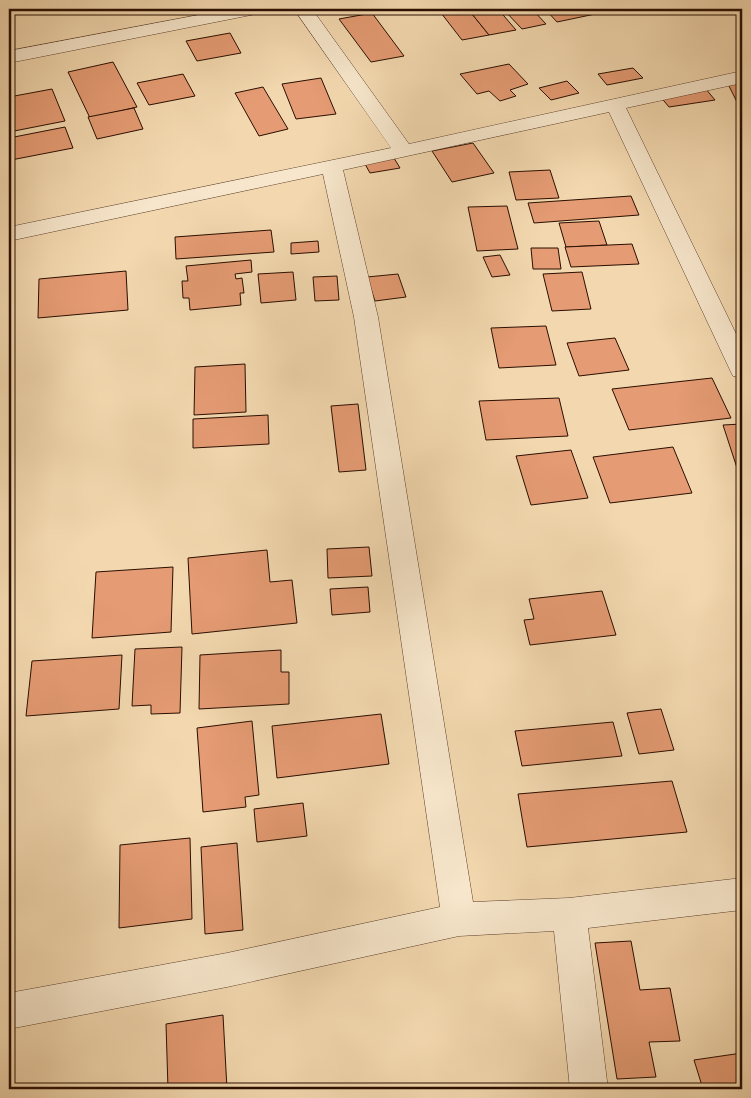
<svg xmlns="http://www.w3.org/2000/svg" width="751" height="1098" viewBox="0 0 751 1098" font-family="'Libre Caslon Text',serif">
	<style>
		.building { fill: #e59b73; stroke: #290e00 }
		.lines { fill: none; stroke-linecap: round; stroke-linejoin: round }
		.minor-casing { stroke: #5c402c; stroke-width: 1 }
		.minor { fill: #f7e6cb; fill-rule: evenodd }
	</style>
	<rect width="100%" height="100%" fill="#f3d8af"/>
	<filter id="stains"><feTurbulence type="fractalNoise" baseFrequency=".004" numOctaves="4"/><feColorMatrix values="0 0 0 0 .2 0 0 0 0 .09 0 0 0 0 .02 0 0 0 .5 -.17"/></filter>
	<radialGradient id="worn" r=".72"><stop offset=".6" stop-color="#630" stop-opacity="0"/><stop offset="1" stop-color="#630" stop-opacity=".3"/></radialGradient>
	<g class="building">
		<path d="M11,9h29l-27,5z"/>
		<path d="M438,9h30l21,26 -27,5z"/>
		<path d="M468,9h30l18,21 -27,5z"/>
		<path d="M503,9h29l14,15 -24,5z"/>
		<path d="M545,9h50l5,4 -43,9z"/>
		<path d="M372,13l32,43 -33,6 -32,-43z"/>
		<path d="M230,33l11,20 -44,8 -11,-20z"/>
		<path d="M113,62l24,45 -47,11 -22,-46z"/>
		<path d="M509,64l19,20 -18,6 6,6 -16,5 -11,-10 -12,3 -17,-20z"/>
		<path d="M633,68l10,10 -36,7 -9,-11z"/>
		<path d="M183,74l12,22 -46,9 -12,-22z"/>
		<path d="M321,78l15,36 -40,5 -14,-35z"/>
		<path d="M567,81l12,12 -28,7 -12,-12z"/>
		<path d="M727,82h15v30z"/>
		<path d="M263,87l25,42 -29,7 -24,-43z"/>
		<path d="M705,88l10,12 -46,7 -10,-12z"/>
		<path d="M52,89l13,32 -56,11v-35z"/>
		<path d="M134,108l9,21 -46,10 -9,-22z"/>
		<path d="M65,127l8,21 -62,12 -2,-22z"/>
		<path d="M473,143l21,30 -42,9 -20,-31z"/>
		<path d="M394,158l6,10 -30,5 -5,-9z"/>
		<path d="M550,170l9,28 -43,2 -7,-28z"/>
		<path d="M631,196l8,19 -105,8 -6,-20z"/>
		<path d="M507,206l11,43 -41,2 -9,-44z"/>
		<path d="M599,221l8,24 -41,2 -7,-24z"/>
		<path d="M271,230l3,22 -98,7 -1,-22z"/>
		<path d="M318,241l1,11 -28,2v-11z"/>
		<path d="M632,244l7,20 -68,3 -6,-20z"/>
		<path d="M531,248h27l3,21h-28z"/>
		<path d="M500,255l10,20 -18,2 -9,-20z"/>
		<path d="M251,260l1,12 -17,2 1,5 6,-1 2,15h-4l1,12 -51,5 -1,-12h-6l-1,-17h6l-2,-15z"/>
		<path d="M126,271l2,39 -90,8 1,-39z"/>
		<path d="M293,272l3,28 -35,3 -3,-29z"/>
		<path d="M582,272l9,37 -39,2 -9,-37z"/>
		<path d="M398,274l8,23 -31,4 -8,-24z"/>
		<path d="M337,276l2,24 -24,1 -2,-24z"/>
		<path d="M546,326l10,39 -57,3 -8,-40z"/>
		<path d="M615,338l14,32 -50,6 -12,-33z"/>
		<path d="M245,364l1,48 -52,3 1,-48z"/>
		<path d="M712,378l19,40 -102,12 -17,-41z"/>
		<path d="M559,398l9,38 -82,4 -7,-39z"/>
		<path d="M358,404l8,66 -27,2 -8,-66z"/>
		<path d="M268,415l1,29 -76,4v-29z"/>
		<path d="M742,424v47h-4l-15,-46z"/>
		<path d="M673,447l19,46 -82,10 -17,-46z"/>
		<path d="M571,450l17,48 -57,7 -15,-49z"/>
		<path d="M369,547l3,29 -44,2 -1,-29z"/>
		<path d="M267,550l3,32 22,-2 5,43 -105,11 -4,-76z"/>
		<path d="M173,567l-2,65 -79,6 4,-66z"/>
		<path d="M368,587l2,25 -38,3 -2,-26z"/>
		<path d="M602,591l14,44 -86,10 -6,-25 10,-1 -5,-20z"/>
		<path d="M182,647l-2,66 -29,1v-9l-19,1 3,-57z"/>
		<path d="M281,650v22h8v32l-90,5 1,-54z"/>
		<path d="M122,655l-3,54 -93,7 6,-55z"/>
		<path d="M661,709l13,41 -35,4 -12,-41z"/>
		<path d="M381,714l8,50 -112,14 -5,-52z"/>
		<path d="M252,721l7,74 -14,2 1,10 -43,5 -6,-84z"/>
		<path d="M613,722l9,34 -100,10 -7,-35z"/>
		<path d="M672,781l15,51 -160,15 -9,-53z"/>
		<path d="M303,803l4,33 -50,6 -3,-33z"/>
		<path d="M190,838l2,81 -73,9 1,-83z"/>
		<path d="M237,843l6,87 -38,4 -4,-87z"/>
		<path d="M631,941l9,49 30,-2 10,53 -31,1 7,35 -39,2 -22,-136z"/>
		<path d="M223,1015l4,74h-59l-2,-65z"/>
		<path d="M742,1053v36h-39l-9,-29z"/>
	</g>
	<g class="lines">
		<defs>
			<g id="minor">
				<path d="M230,9h35l-3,4 -6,1 -247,49v-12z"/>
				<path d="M294,9h18l97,135 333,-73v12l-116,25 116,238v32l-9,-2 -3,-6 -121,-258 -266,58 35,147 95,585 96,-4 173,-20v32l-154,18 20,161h-38l-16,-158 -95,5 -232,51 -218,42v-36l218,-40 213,-46 -86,-590 -31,-143 -314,67v-14l382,-79z"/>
			</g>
		</defs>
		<use href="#minor" class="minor-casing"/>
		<use href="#minor" class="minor"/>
	</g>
	<rect width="751" height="1098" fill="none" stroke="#f3d8af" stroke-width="30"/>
	<rect x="10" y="10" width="731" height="1078" fill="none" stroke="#290e00" stroke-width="2.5"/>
	<rect x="15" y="15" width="721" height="1068" fill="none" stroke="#290e00"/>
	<rect width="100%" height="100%" filter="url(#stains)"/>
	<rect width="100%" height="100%" fill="url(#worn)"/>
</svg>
